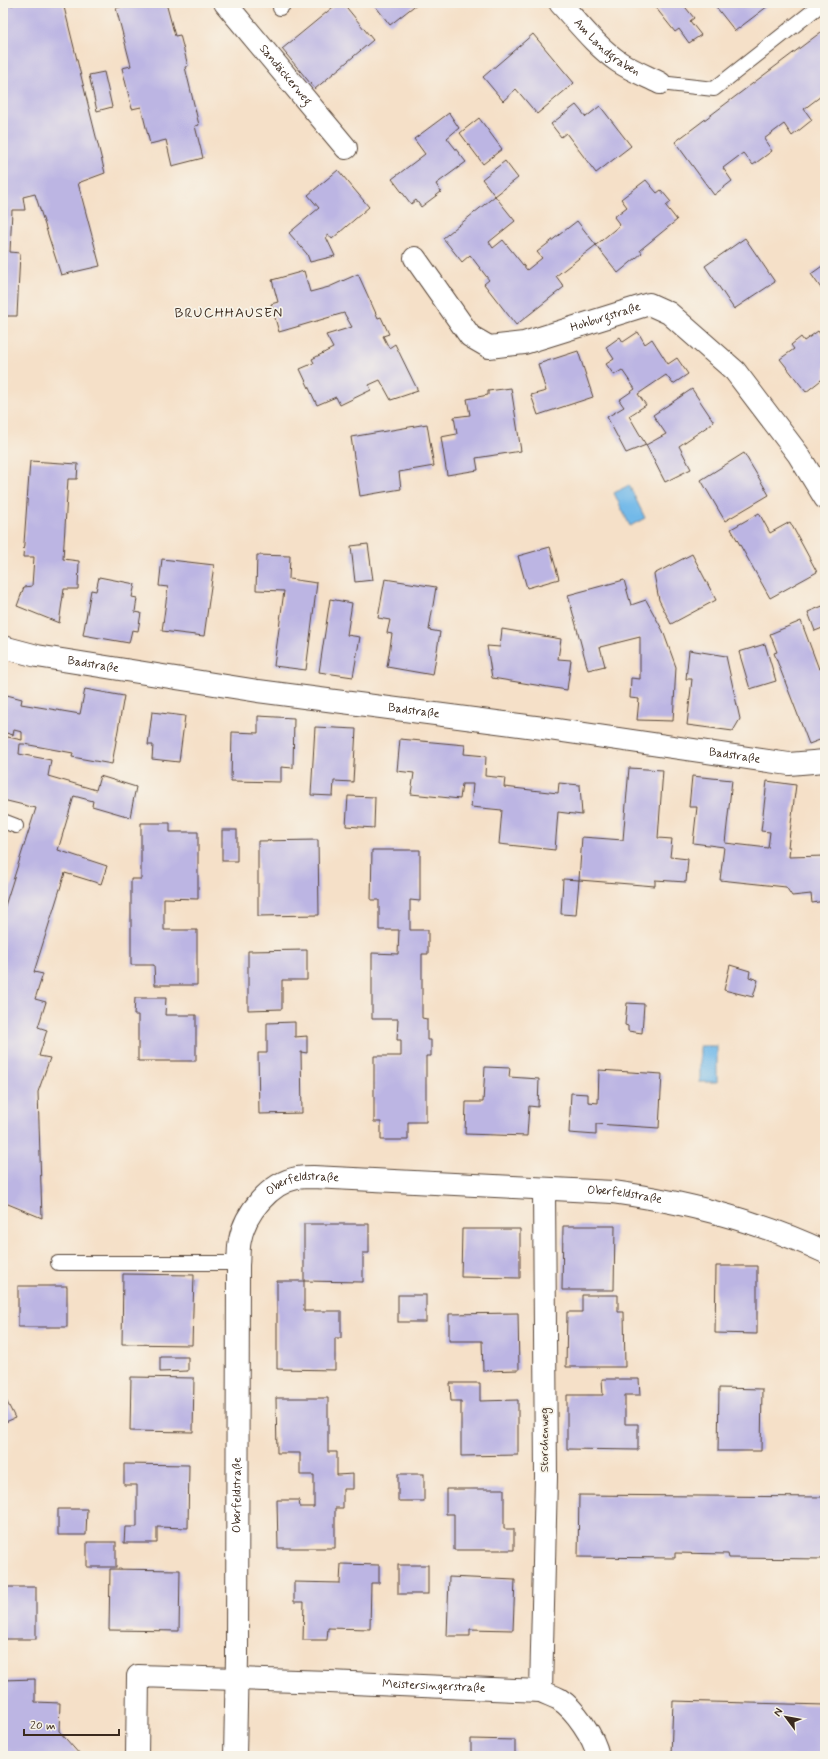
<svg xmlns="http://www.w3.org/2000/svg" width="828" height="1759" viewBox="0 0 828 1759" font-family="Mynerve,sans-serif">
	<style>
		.water { fill: #72b9e9; stroke: #567284 }
		.building { fill: #bcb5e3 }
		.lines { fill: none; stroke-linecap: round; stroke-linejoin: round }
		.service-casing { stroke: #574538; stroke-width: 16 }
		.minor-casing { stroke: #574538; stroke-width: 24 }
		.service { stroke: #fff; stroke-width: 14 }
		.minor { stroke: #fff; stroke-width: 22 }
		.labels { text-anchor: middle; dominant-baseline: central; stroke-width: 3.5; stroke-linejoin: round; paint-order: stroke }
		.street-label { font-size: 12px; fill: #3b2a1e; stroke: #f7f3e8 }
		.quarter-label { font-size: 14px; letter-spacing: 1px; fill: #3b2a1e; stroke: #f7f3e8 }
	</style>
	<rect width="100%" height="100%" fill="#f7f3e8"/>
	<filter id="ink" filterUnits="userSpaceOnUse"><feTurbulence type="fractalNoise" baseFrequency=".025" numOctaves="2"/><feDisplacementMap in="SourceGraphic" scale="8" xChannelSelector="R" yChannelSelector="G"/><feConvolveMatrix kernelMatrix="1 2 1 2 8 2 1 2 1" color-interpolation-filters="sRGB"/></filter>
	<filter id="wash" filterUnits="userSpaceOnUse"><feTurbulence type="fractalNoise" baseFrequency=".012" numOctaves="4" result="noise"/><feDisplacementMap in="SourceGraphic" scale="16" xChannelSelector="R" yChannelSelector="G"/><feGaussianBlur stdDeviation="0.9" result="paint"/><feColorMatrix in="noise" values="0 0 0 0 0 0 0 0 0 0 0 0 0 0 0 0 0 1.4 0 .05"/><feComposite in="paint" operator="in"/></filter>
	<g filter="url(#wash)">
		<rect width="100%" height="100%" fill="#f5e0c8"/>
		<g class="water">
			<path d="M629,485l16,33 -15,8 -16,-33z"/>
			<rect x="700" y="1046" width="17" height="36"/>
		</g>
		<g id="blocks">
			<g class="building">
				<path d="M21,3h42l42,170 -27,10 22,83 -39,9 -26,-81 -12,3 2,13h-13l-2,42 10,1 -3,63h-14v-309z"/>
				<path d="M127,3h39l9,33 5,-1 8,31 -3,1 14,58 -4,1 8,32 -31,8 -6,-26 -16,4 -9,-37 -9,2 -10,-41 9,-2 -15,-58 12,-3z"/>
				<path d="M338,3h5l30,37 -58,49 -33,-40z"/>
				<path d="M373,3h45l-28,22z"/>
				<path d="M652,3h30l12,15 -4,3 11,14 -12,8 -10,-14 -4,3z"/>
				<path d="M713,3h59l-37,28z"/>
				<path d="M825,29v64l-21,16 8,11 -20,16 -8,-12 -20,15 8,12 -19,14 -10,-12 -20,15 9,13 -18,14 -39,-53z"/>
				<path d="M533,34l41,49 -37,31 -21,-25 -13,12 -20,-24z"/>
				<path d="M104,72l8,35 -15,4 -8,-36z"/>
				<path d="M576,105l10,12 14,-11 31,40 -35,27 -30,-40 -5,4 -10,-13z"/>
				<path d="M449,113l10,15 -12,10 19,24 -30,22 5,8 -20,15 -5,-7 -5,4 -19,-25 33,-25 -11,-15z"/>
				<path d="M479,118l23,31 -19,15 -23,-31z"/>
				<path d="M505,161l13,17 -23,18 -13,-17z"/>
				<path d="M338,170l31,37 -37,32 -3,-4 -3,2 9,19 -25,6 -3,-8 -18,-21 30,-25 -11,-13z"/>
				<path d="M646,180l11,13 4,-3 10,12 -5,4 11,14 -37,30 2,3 -24,20 -22,-28 24,-20 -6,-8 13,-10 -6,-8z"/>
				<path d="M495,196l20,25 -26,21 4,6 10,-8 24,30 15,-12 -5,-6 40,-31 19,24 -40,31 8,11 -48,38 -32,-41 5,-4 -19,-25 -8,7 -19,-24z"/>
				<path d="M745,238l30,44 -41,27 -29,-43z"/>
				<path d="M825,264v30l-14,-20z"/>
				<path d="M304,271l6,21 19,-5 29,-13 20,44 3,-1 8,17 -6,2 6,12 6,-4 23,47 -27,9 -11,-20 -11,5 2,5 -31,15 -4,-8 -19,8 -17,-36 14,-6 -2,-4 21,-11 -7,-13 26,-8 -8,-14 -65,19 -8,-28 7,-2 -6,-22z"/>
				<path d="M818,331l7,9v37l-19,15 -26,-33 14,-10 -3,-4 10,-8 3,4z"/>
				<path d="M638,332l7,12 7,-5 16,25 9,-6 11,16 -15,10 -7,-9 -28,19 8,11 -17,11 17,29 -20,8 -19,-36 17,-10 -5,-7 16,-11 -13,-19 -8,5 -8,-11 8,-5 -8,-12 14,-10 3,5z"/>
				<path d="M578,351l15,46 -55,18 -7,-20 15,-4 -8,-27z"/>
				<path d="M511,388l10,63 -45,7 2,12 -31,5 -6,-38 16,-3 -3,-17 16,-2 -3,-16 21,-4v-4z"/>
				<path d="M692,389l22,33 -35,24 12,23 -26,13 -19,-37 20,-11 -13,-19z"/>
				<path d="M427,424l7,42 -35,6 2,17 -41,7 -9,-59z"/>
				<path d="M744,453l25,42 -44,26 -24,-41z"/>
				<path d="M30,461l48,3 -1,15h-9l-5,80 16,2 -1,28h-14l-5,34 -42,-17 7,-19 8,-1 2,-29h-11z"/>
				<path d="M759,513l11,20 20,-11 27,50 -47,26 -39,-69z"/>
				<path d="M368,544l5,36 -18,2 -4,-36z"/>
				<path d="M550,547l9,32 -32,9 -9,-32z"/>
				<path d="M692,554l24,46 -45,24 -12,-24 -5,-26z"/>
				<path d="M257,555l33,1 -1,23 28,4 -11,87 -32,-4 10,-75 -28,-1z"/>
				<path d="M162,559l52,6 -10,71 -42,-5 6,-44 -9,-1z"/>
				<path d="M99,577l36,7 -3,13 5,1 -2,14 6,1 -3,18 -6,-1 -3,13 -46,-8 8,-45 5,1z"/>
				<path d="M385,579l51,8 -7,43 11,2 -7,43 -46,-8 5,-33 -5,-1 3,-13 -12,-2z"/>
				<path d="M624,580l7,25 15,-5 17,31 13,36 -3,54 -36,-1 2,-21 -9,-1 1,-20 9,1v-42l-40,10 5,19 -17,4 -20,-75z"/>
				<path d="M330,599l22,4 -5,32 13,2 -7,40 -34,-5z"/>
				<path d="M825,605v22l-10,4 -7,-19z"/>
				<path d="M801,621l18,48 6,-3v72l-16,6 -35,-91 3,-1 -7,-18z"/>
				<path d="M502,629l59,10 -3,20 13,1 -4,30 -75,-12 -5,-32 13,1z"/>
				<path d="M765,644l11,37 -26,8 -11,-37z"/>
				<path d="M689,650l37,6 14,63 -7,12 -46,-6 5,-46h-6z"/>
				<path d="M85,689l39,7 -12,68 -40,-7 1,-4 -49,-9h-4l-1,10 32,6 -3,16 48,14 4,-14 36,11 -6,30 -38,-11 1,-5 -19,-5 -16,54 49,16 -6,18 -36,-11 -31,99 9,2 -8,25 11,3 -8,25 9,3 -8,26 11,2 -12,34 4,126 -39,-16v-290l33,-104 -33,-8v-64l19,4v-8l-8,-2 -1,5 -10,-3v-38l19,5 -1,5 59,10z"/>
				<path d="M152,712l33,4 -6,46 -27,-3 1,-14h-5z"/>
				<path d="M258,716l36,2 -1,50 -12,-1v15l-50,-1 1,-49 26,1z"/>
				<path d="M315,727l41,2 -3,53 -19,-1 -1,15 -22,-1z"/>
				<path d="M400,739l65,6 -1,9 22,2 -1,20 20,2 -1,9 54,6 1,-10 21,2 2,30 -24,-3 -3,38 -56,-6 3,-34 -31,-3 2,-23h-11l-2,15 -49,-5 3,-21 -17,-2z"/>
				<path d="M629,768l34,2 -5,68 14,1 -2,18 18,2 -2,23 -31,-2v6l-76,-6 3,-43 41,3z"/>
				<path d="M692,776l40,4 -7,63 43,5 2,-16 -9,-1 6,-50 29,4 -8,62h2l-1,10 36,-1v45l-13,2 -1,-9 -19,2 -6,-9 -66,-7 4,-33 -31,-4 4,-36h-8z"/>
				<path d="M348,796l27,1 -1,31 -28,-2z"/>
				<path d="M141,823h29v9h28v67l-34,-1v32h33v55h-42l-1,-20h-23v-86h10z"/>
				<rect x="222" y="830" width="15" height="31"/>
				<path d="M318,840l1,75 -61,1v-75z"/>
				<path d="M372,850h48v51l-10,-1v30h18v24h-6v64l5,1v21h4v16h-5v66h-18v18h-27v-18h-7v-66h27v-16h-4l1,-21h-26v-66l26,1 1,-24h-20v-30h-8z"/>
				<path d="M563,879l16,1 -3,35 -15,-1z"/>
				<path d="M307,950v30h-25v29l-34,1v-59z"/>
				<path d="M730,965l20,6 -1,6 9,3 -5,17 -29,-7z"/>
				<path d="M135,998h31l-1,17h31v46h-58v-46h-4z"/>
				<path d="M627,1003l17,1 -2,29 -14,-2v-5l-3,-1z"/>
				<path d="M295,1022v15l12,-1v17l-6,-1 1,61 -43,1 -1,-61h9v-30z"/>
				<path d="M485,1067l25,1 -1,9 30,2 -1,28 -9,-1 -2,30 -62,-2 1,-32h17z"/>
				<path d="M599,1070l63,4 -3,54 -63,-4v11l-27,-2 2,-40 17,1v8l10,1z"/>
				<path d="M304,1224h65v29h-6v29l-59,-1v30h37v27h-6v32l-58,-1v-88h27z"/>
				<path d="M563,1226h52l-1,64h-52z"/>
				<path d="M462,1229h58v49l-59,-1z"/>
				<path d="M716,1266h41v68l-42,-1z"/>
				<path d="M123,1274l71,1 -2,70 -70,-1z"/>
				<rect x="18" y="1286" width="49" height="41"/>
				<rect x="398" y="1295" width="28" height="27"/>
				<path d="M582,1295h36v17h6l1,55h-59l1,-55h15z"/>
				<path d="M518,1313l1,57 -36,1 -1,-30h-33v-27z"/>
				<path d="M160,1357h28v14l-28,1z"/>
				<path d="M131,1377l63,1 -1,54 -63,-1z"/>
				<path d="M602,1379h37l1,16h-15v29h13v26l-71,-1v-54h36z"/>
				<path d="M450,1383h30v18l38,-1v55l-57,1v-55h-10z"/>
				<path d="M719,1388l43,1 -1,62h-43z"/>
				<path d="M276,1398h52v54h9v23l16,-1v15h-10v19h-8v40h-57l-1,-48h22l1,7h14v-32h-14v-22h-23z"/>
				<path d="M6,1400l9,18 -12,5v-22z"/>
				<path d="M124,1464l65,1 -1,63 -31,-1v16h-33l1,-16h12v-42h-13z"/>
				<rect x="398" y="1474" width="26" height="27"/>
				<path d="M446,1489h58v40h10v21h-60v-36h-8z"/>
				<path d="M579,1495l246,2v62l-96,-1 -1,-4 -53,-1v5l-97,-1z"/>
				<path d="M58,1509h29l-1,26h-28z"/>
				<rect x="87" y="1542" width="29" height="25"/>
				<path d="M341,1564l38,1v18h-8l-1,46 -42,-1 -1,12h-24l1,-38h-10v-20l46,1z"/>
				<rect x="398" y="1565" width="30" height="29"/>
				<path d="M110,1569l70,1 -1,61 -70,-1z"/>
				<path d="M449,1577l66,3 -2,50 -43,-1v7h-23z"/>
				<rect x="3" y="1587" width="33" height="52"/>
				<path d="M35,1679v23l25,1 -1,28 22,25h-78v-76z"/>
				<path d="M673,1701l152,4v51h-154z"/>
				<path d="M471,1739l44,1v16h-44z"/>
			</g>
		</g>
	</g>
	<g filter="url(#ink)">
		<use href="#blocks" fill-opacity="0" stroke="#574538" stroke-width="1"/>
		<g class="lines">
			<defs>
				<g id="service">
					<path d="M280,8l5,-5"/>
					<path d="M660,83l54,6 109,-86"/>
					<path d="M3,821l13,5"/>
					<path d="M58,1263h180"/>
				</g>
				<g id="minor">
					<path id="s1" d="M225,3l121,145"/>
					<path id="s2" d="M560,3c19,21 36,43 59,59 12,8 27,14 41,21"/>
					<path id="s3" d="M415,258l55,78 19,11 35,-4 125,-39 20,9 66,58 63,83 27,44"/>
					<path id="s4" d="M3,647l34,9 221,35 285,37 246,36 36,-3"/>
					<path d="M541,1691l5,-214 -2,-288"/>
					<path id="s5" d="M137,1756l1,-80 191,6 212,9c6,3 12,5 18,8 16,10 35,38 39,57"/>
					<path id="s6" d="M235,1756l2,-99 1,-392c1,-8 0,-17 2,-25 5,-27 30,-57 57,-62 5,-1 11,-1 16,-1l300,15c72,10 146,29 212,60"/>
				</g>
			</defs>
			<use href="#service" class="service-casing"/>
			<use href="#minor" class="minor-casing"/>
			<use href="#service" class="service"/>
			<use href="#minor" class="minor"/>
		</g>
	</g>
	<g class="labels">
		<g class="street-label">
			<text stroke="none"><textPath href="#s2" startOffset="65">Am Landgraben</textPath></text>
			<text stroke="none"><textPath href="#s1" startOffset="94">Sandäckerweg</textPath></text>
			<text stroke="none"><textPath href="#s3" startOffset="238">Hohburgstraße</textPath></text>
			<text stroke="none"><textPath href="#s4" startOffset="92">Badstraße</textPath></text>
			<text stroke="none"><textPath href="#s4" startOffset="416">Badstraße</textPath></text>
			<text stroke="none"><textPath href="#s4" startOffset="740">Badstraße</textPath></text>
			<text stroke="none"><textPath href="#s6" startOffset="609">Oberfeldstraße</textPath></text>
			<text stroke="none"><textPath href="#s6" startOffset="933">Oberfeldstraße</textPath></text>
			<text transform="translate(545 1440) rotate(-90)">Storchenweg</text>
			<text stroke="none"><textPath href="#s6" startOffset="261">Oberfeldstraße</textPath></text>
			<text stroke="none"><textPath href="#s5" startOffset="376">Meistersingerstraße</textPath></text>
		</g>
		<g class="quarter-label">
			<text x="229" y="313">BRUCHHAUSEN</text>
		</g>
	</g>
	<rect width="828" height="1759" fill="none" stroke="#f7f3e8" stroke-width="16"/>
	<g transform="translate(786 1717) rotate(302)" stroke="#f7f3e8" stroke-width="3" paint-order="stroke">
	<path d="M0-3L7 15L0 10L-7 15Z" fill="#3b2a1e"/>
	<text y="-6" font-size="11" font-weight="bold" text-anchor="middle" fill="#3b2a1e">N</text>
	</g>
	<path d="M24 1729v6h95v-6" fill="none" stroke="#3b2a1e" stroke-width="2"/>
	<text x="30" y="1729" font-size="12" fill="#3b2a1e" stroke="#f7f3e8" stroke-width="3" paint-order="stroke">20 m</text>
</svg>
